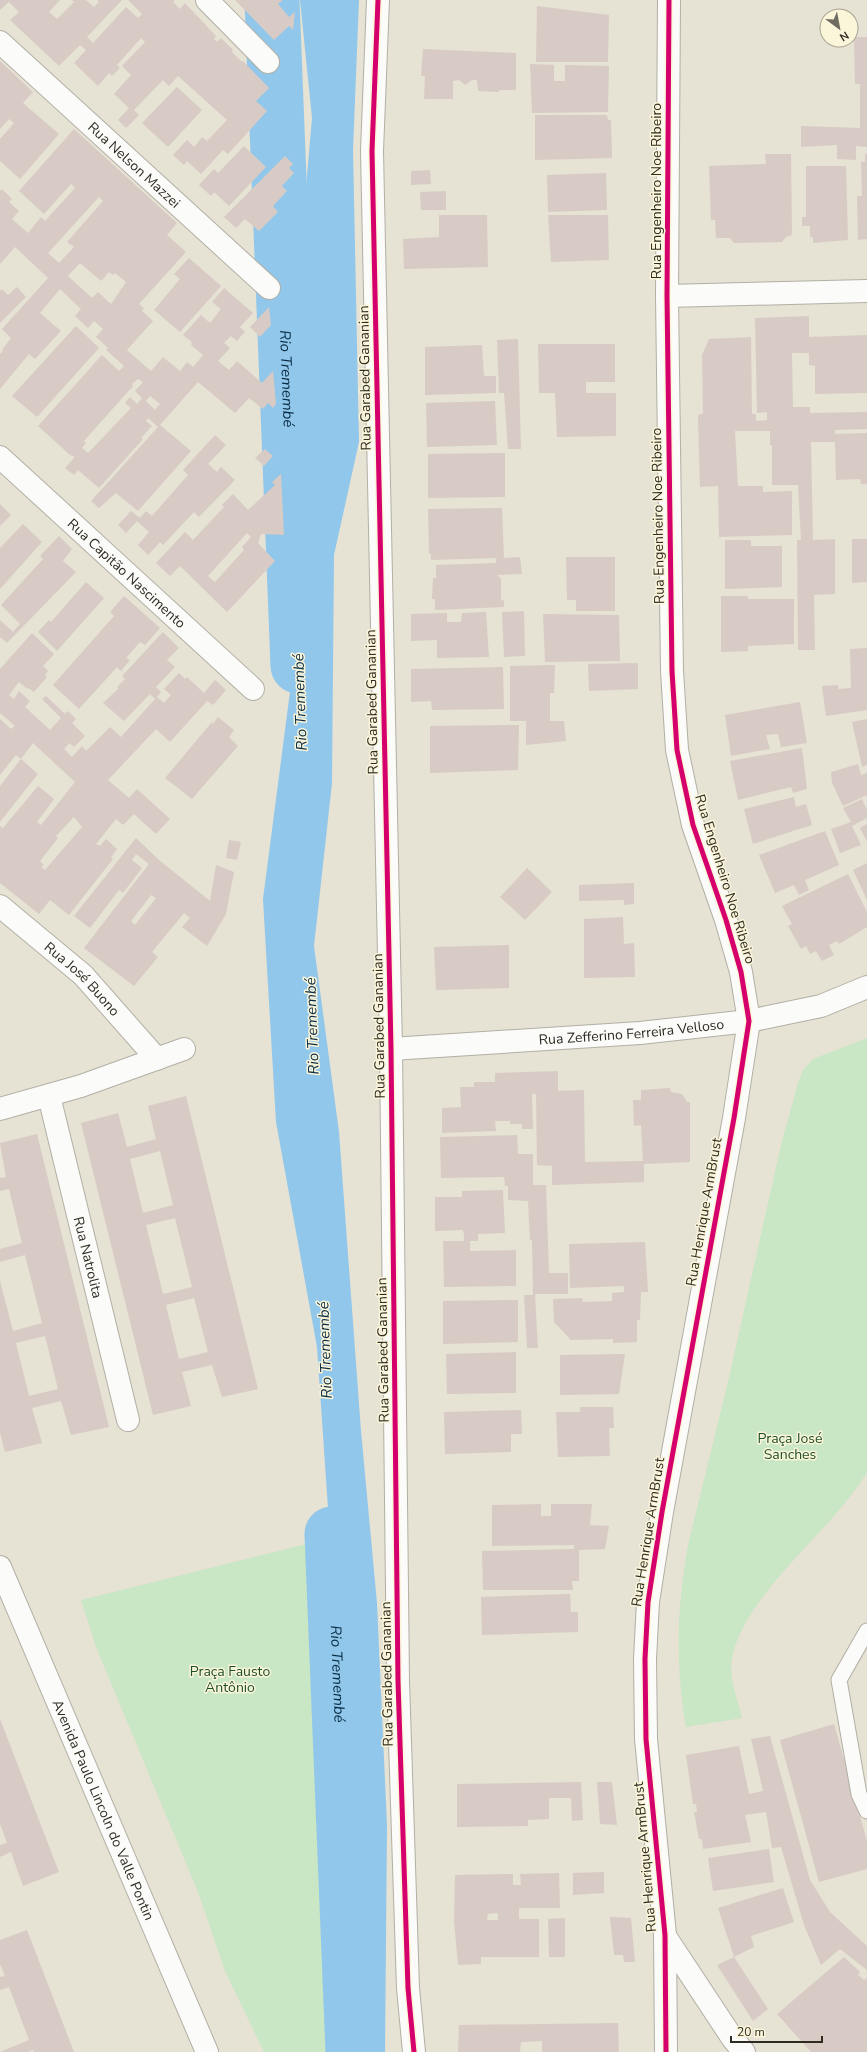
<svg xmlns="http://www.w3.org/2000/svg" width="867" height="2052" viewBox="0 0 867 2052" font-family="'Nunito Sans',sans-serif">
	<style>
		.green { fill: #c9e6c5 }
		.water { fill: #91c7ea }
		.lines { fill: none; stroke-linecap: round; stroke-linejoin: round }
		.river { stroke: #91c7ea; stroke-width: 55 }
		.building { fill: #d8cbc5; fill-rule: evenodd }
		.lane-casing { stroke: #b2afa5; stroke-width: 17 }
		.street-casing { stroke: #b2afa5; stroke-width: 24 }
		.secondary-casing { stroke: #b2afa5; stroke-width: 24 }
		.lane { stroke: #fbfbf9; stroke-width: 15 }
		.street { stroke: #fbfbf9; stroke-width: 22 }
		.secondary { stroke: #fbfbf9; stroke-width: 22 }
		.cycleway-casing { stroke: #fbf5da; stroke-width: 8 }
		.cycleway { stroke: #d6006c; stroke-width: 5 }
		.labels { text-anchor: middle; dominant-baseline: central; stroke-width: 3; stroke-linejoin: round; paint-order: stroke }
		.street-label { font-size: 14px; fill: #2e2b21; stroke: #fbf5da }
		.park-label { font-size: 14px; fill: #1e5028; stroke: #fbf5da }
		.water-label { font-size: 15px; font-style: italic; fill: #092c43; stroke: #fbf5da }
	</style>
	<rect width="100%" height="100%" fill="#e6e2d4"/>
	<g class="green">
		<path d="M867,1038v434c-34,59 -122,120 -135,186 -4,19 6,42 10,60l-56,9c-11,-62 -9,-120 2,-182l40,-163 53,-237 17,-62 5,-13 10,-11z"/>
		<path d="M331,1538l5,88 9,72 7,131 -5,117 1,106h-84l-39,-81 -27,-79 -102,-245 -15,-47z"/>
	</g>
	<path class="water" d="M300,0h59l-6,150 6,292 -25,113 -2,228 -18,163 25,186 22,299 16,172 10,222 -2,227h-37l-1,-106 5,-117 -7,-131 -9,-72 -19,-279 -41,-225 -13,-223 31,-238 10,-451 8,-92z"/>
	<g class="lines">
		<g class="river">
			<path id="s1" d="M272,0l26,666"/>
			<path id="s2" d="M332,1534l21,518"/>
		</g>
	</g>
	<g class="building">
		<path d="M0,0h60l-11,12 8,7 17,-17 -2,-2h14l8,7 5,-5 -2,-2h25l-35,37 6,6 33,-36 12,11 4,-4 -14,-14h47l-2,2 7,7 5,-6 31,33 -2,3 3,3 4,-4 12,12 -1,2 10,10 1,-1 26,27 -13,13 11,10 -39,43 -5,-4 -22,24 -14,-13 -3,4 -11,-10 14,-15 7,7 8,-10 5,4 20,-21 -49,-44 -9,10 -6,-6 -29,30 5,5 -13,13 -8,-8 11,-12 -15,-14 17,-19 -9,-9 23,-24 -4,-4 -24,27 3,3 -8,8 -3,-3 -11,13 -24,-23 12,-13 -6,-5 -21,21 -49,-46 9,-8 -10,-10 -9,8z"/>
		<path d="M235,0h48l-5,4 11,13 6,-5 -2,18 -4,-4 -15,14z"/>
		<path d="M537,6l72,9 -1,47h-72z"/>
		<path d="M854,37h13v110l-11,-1v14l-19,-1v-14l-36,2v-21l59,2v-44h-5z"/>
		<path d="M423,49l93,4v37h-17v2l-21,-1 -1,-11h-5l-7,5 -6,-5 -6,1v18h-29l1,-23h-4z"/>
		<path d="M0,61l33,31 -10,11 36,31 -39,45 -20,-18v-22l14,-16 -5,-4 -9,10z"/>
		<path d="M530,64l24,1v16h11v-16l44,1 -1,46 -76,1z"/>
		<path d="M177,87l25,23 -34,37 -26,-24z"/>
		<path d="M535,115h72l1,5h3l1,38 -77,2z"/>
		<path d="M74,129l103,94 -10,12 19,17 -47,52 5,4 -2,3 11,10 -26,29 24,21 12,-14 17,14 7,-9 6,5 10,-12 -12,-10 1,-3 -9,-7 18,-20 9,8 11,-14 -9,-7 12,-14 29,25 -13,14 5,5 -4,4 -4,5 -6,-5 -7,7 6,5 -12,13 11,9 8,-9 25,22 11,-12 3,33 -3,4 -5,-5 -5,6 -14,-11 -14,15 -37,-31 -38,43 31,26 -53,60 -22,-18 -17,15 -8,-7 67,-74 -10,-9 -2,3 6,5 -11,12 2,1 -44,49 -21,-18 -4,5 -9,-7 10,-11 -5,-2 -32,-29 64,-71 17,16 5,-5 -18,-16 2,-2 -12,-11 7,-8 -9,-8 -6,7 -13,-12 6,-7 -21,-20 -20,24 21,18 -26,28 -6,-5 -29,35v-35l3,-3 -1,-1 9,-12 -9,-9 46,-51 -33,-31 -15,17v-73l2,-2 10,10 -3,3 10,9 -7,8 16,14 13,-16 4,4 30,-33 -4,-4 -27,30 -25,-23zM99,197l4,4 -36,41 7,5 -15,16 -11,-10zM80,263l21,18 8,-9 4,3 2,-2 11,9 -15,22 -13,-12 -6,6 -24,-22zM138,379l5,3 -8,9 7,7 -5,6 -7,-7 -5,6 6,5 -43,45 -6,-5 4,-5 -2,-2 49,-55 -1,-2zM150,396l10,8 -5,6 -9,-9z"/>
		<path d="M244,146l22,21 -37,39 -15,-14 -3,4 -12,-11 15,-16 4,4z"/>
		<path d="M765,154h26l1,81 -6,2 -4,5 -48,1 -4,-5h-14l-1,-18h-4l-2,-54 57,-2z"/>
		<path d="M865,154h2v85l-9,1 -1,-44h5l-1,-34h4z"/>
		<path d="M285,156l8,8 -4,4 5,5 -12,13 5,5 -14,15 5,6 -19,19 -14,-12 -9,9 -12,-11z"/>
		<path d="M806,166h40l2,74 -35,3v-6h-3v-11h-8v-9h4z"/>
		<path d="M430,170l1,14 -20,1v-14z"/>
		<path d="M606,173l1,37 -59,2 -1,-37z"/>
		<path d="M446,191v19h-25l-1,-18z"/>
		<path d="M439,215h48l1,52 -84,2 -1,-30 36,-2z"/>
		<path d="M548,215h60l1,45 -58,2z"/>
		<path d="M189,258l32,28 -41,46 -26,-22 26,-31 -6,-5z"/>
		<path d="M17,287l9,10 -26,26v-32l2,-2 6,6z"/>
		<path d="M269,307l2,18 -11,12 -10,-10z"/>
		<path d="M809,316v21l58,-2v58l-52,1v-28l-6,-1v-12h-17l1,54h17v6l57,-1v17l-32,1v4l32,-1v51h-6l-1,-5 -24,1 -1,-38h-24l2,98 22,-1v55l-21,1 1,55h-17l-1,-110h4l-3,-55h-26v-40h-2v-14h-35l3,55h25v6l29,-1v44l-73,2 -1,-51 -18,1 -2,-69 1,-4h4l-1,-59 7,-16 42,-2 1,77h4v7l11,-1v-8l-10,1 -2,-95z"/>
		<path d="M76,326l23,22 -62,69 -25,-21z"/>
		<path d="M518,339l3,110h-13l-4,-56h-5l-2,-53z"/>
		<path d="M538,344h77v38h-29v11h30v43l-59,1 -2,-44h-16z"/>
		<path d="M482,345l2,31h12v17l-71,2v-48z"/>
		<path d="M495,401l2,44 -70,2 -1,-44z"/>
		<path d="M215,435l11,10 -18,19 9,8 4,-5 14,13 -36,37 -5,-5 -31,33 -3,-3 -12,13 -10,-10 11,-13 -12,-11 -11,12 -8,-8 13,-14 9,7 6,-7 6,5 36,-41 -5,-5z"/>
		<path d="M265,449l8,7 -9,10 -9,-8z"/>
		<path d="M505,453v44l-77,1v-44z"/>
		<path d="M281,474l3,61 -23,-1 -3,9 17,18 -48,51 -47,-46 -10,10 -14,-13 29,-31 8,8 31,-33 -2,-2 11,-11 15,16 27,-25 -3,-3zM247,533l4,4 -9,10 2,3 -29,32 -7,-6z"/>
		<path d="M0,504l11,11 -11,11z"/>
		<path d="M502,508l2,50 16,-1 2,17 -25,1 4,4v22l3,-1v7l-69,3v-11h-3l1,-21h3v-13l60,-2v-5l-65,2v-6h-2l-1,-45z"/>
		<path d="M23,524l19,18 -42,47v-41z"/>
		<path d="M59,536l13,13 -9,12 13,11 -69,71 -7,-6v-17l13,12 7,-8 -19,-19 42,-46 -3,-3z"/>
		<path d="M852,539h15v43l-15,1z"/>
		<path d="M725,540h26v6h31v41l-57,2z"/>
		<path d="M566,557h49v54h-39v-11h-9z"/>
		<path d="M86,582l18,16 -47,53 -19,-19 11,-12 2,2z"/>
		<path d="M124,596l36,32 -15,17 -5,-3 -14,16 4,2 -9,11 -4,-4 -38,42 -26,-24 61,-69 -4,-4z"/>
		<path d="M721,596h27v3h46v45l-46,2v5l-27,1z"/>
		<path d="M524,611l1,45 -21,1 -2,-45z"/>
		<path d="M486,612l3,45 -52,1v-18l-26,1v-27l36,-1v9h14l1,-9z"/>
		<path d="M543,614l76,1 1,46 -75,1z"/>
		<path d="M163,632l16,16 -12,12 8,7 -19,20 5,5 -4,5 7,6 7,-8 -7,-6 15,-16 6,6 2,-2 17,16 11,-13 11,10 -13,15 -6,-4 -37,41 -14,-13 -48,51 21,18 8,-9 33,30 -14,15 -22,-20 -11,11 -7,-6 -20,25 4,2 6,-7 11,10 -6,8 2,2 -44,56 -19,-15 -11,14 -39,-31v-57l3,2 35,-42 16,13 -17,23 4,3 34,-43 -42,-39 -12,16 17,15 -38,48v-36l21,-27 -5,-4 -16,20v-56l11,10 4,-3 -15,-13v-44l32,-36 22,21 -11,12 5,5 -3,4 2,2 -13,15 -6,-4 -1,1 -8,-7 -10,13 5,4 5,-8 11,10 -5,6 25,23 11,-12 -19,-19 4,-3 19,18 3,-3 8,8 -4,4 13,13 -11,11 -5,-4 -5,6 8,8 10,-11 4,5 24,-24 11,10 34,-38 -5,-5 -26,27 -21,-18 16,-15 -2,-1 8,-8 -3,-3zM74,817l8,10 -37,43 -4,-3 3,-2 -4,-4 18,-23 -2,-2z"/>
		<path d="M867,648v62l-41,6 -4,-30 16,-1v4l13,-1 -1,-39z"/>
		<path d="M638,663v26l-49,2 -1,-27z"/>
		<path d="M555,665l-1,28h-4v28h14l2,20 -40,4v-24h-16v-55z"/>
		<path d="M503,667l1,42 -72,1 -1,-9 -20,1v-33z"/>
		<path d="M800,702l7,41 -26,4 -3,-13 -12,1 4,14 -39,7 -6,-41z"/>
		<path d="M218,717l16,13 -5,7 9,9 -46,53 -27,-21 47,-56 1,2z"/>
		<path d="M867,719v46l-5,2 -10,-45z"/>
		<path d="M519,725l-1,45 -88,3v-47z"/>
		<path d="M802,748l5,41 -14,4 -2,-6 -53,13 -8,-39z"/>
		<path d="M858,764l3,11 6,-2v22l-24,11 -11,-23 -1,-11z"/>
		<path d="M794,797l2,10 10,-3 6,21 -59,19 -9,-35z"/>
		<path d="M862,799l5,11v8l-15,8 9,19 -21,8 -9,-24 20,-7 -8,-14z"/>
		<path d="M867,824v18l-7,-14z"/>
		<path d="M825,831l14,34 -34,15 4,10 -10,5 -5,-10 -19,8 -16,-38z"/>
		<path d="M136,838l23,22 51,41 6,-36 18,7 -8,42 -19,32 -25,-19 8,-9 -6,-5 -32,39 6,5 -24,29 -50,-38 65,-84 -13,-10 -4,6 10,8 -19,25 -4,-3 -29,38 -16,-12zM151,895l5,3 -21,27 -4,-4z"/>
		<path d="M229,840l12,2 -4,18 -11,-2z"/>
		<path d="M867,863v37l-14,-30z"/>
		<path d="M527,868l25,24 -27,28 -25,-23z"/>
		<path d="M848,874l19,38v15l-28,17 -2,-3 -8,4 5,10 -12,6 -6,-10 -6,3 -4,-8 -5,3 -13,-23 4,-2 -10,-18z"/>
		<path d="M634,883v21l-10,1v-5l-45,1v-16z"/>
		<path d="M623,917l1,27 10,-1 1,34 -51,1v-59z"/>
		<path d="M509,945v43l-73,2 -2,-43z"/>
		<path d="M558,1071v20l26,-1 1,72 58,-1 -2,-36 -7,1 -1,-26h8v-10l29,-2 1,4 11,2 5,8h3v60l-46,2v18l-92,3v-19l-15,-1 -1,-71h-4l1,35h-11v-5h-12v-3h-15l1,10 -54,2v-25l19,-1 -1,-20h14v-5h21v-9z"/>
		<path d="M186,1096l72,293 -36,8 -10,-32 -30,7 9,34 -38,9 -72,-292 37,-10 9,34 29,-8 -8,-33zM160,1151l13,54 -30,8 -13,-54zM175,1218l17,69 -29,7 -17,-69zM194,1298l14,54 -29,7 -13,-54z"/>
		<path d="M37,1134l72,293 -38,8 -10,-34 -29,7 10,35 -37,9 -5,-19v-152l13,50 29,-8 -17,-68 -25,7v-13l22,-6 -13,-54 -9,2v-13l6,-1 -6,-34zM45,1336l13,53 -29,7 -13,-53z"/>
		<path d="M517,1135l1,19h15v31h13l3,88h19v21h-33l3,54h-11l-3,-53h9l-1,-55h-2l-2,-39 -20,-1v-14h-3l-1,-9 -63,1 -1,-41z"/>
		<path d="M503,1190l2,43 -27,1v7h-8v10l46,-1v36l-72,1 -1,-46h21v-6l-1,-5 -28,1v-34h27v-6z"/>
		<path d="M645,1242l3,50h-7l-1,28h-3v22l-24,1v-4l-42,1 -17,-18 -1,-23 29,-1 1,4 29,-1v-8l12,-1v-6l-54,2 -1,-44z"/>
		<path d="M518,1300v42l-75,2v-43z"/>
		<path d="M516,1352v41l-69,1 -1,-40z"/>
		<path d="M625,1354l-6,40 -59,1v-40z"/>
		<path d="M580,1407h33l1,21h-5l1,28 -52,1 -2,-45h24z"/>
		<path d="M521,1410l1,24h-11v18l-66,2 -1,-42z"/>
		<path d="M541,1504v12h10v-12h41l-2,21 19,1 -4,23 -26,1v31h-7l1,9h-90l-1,-39 92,-2v-4l-82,1v-41z"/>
		<path d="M570,1594l1,18h7v20l-96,3 -1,-38z"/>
		<path d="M0,1719l59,153 -36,14 -12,-34 -11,5v-12l7,-2 -7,-19z"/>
		<path d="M834,1724l33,117v28l-48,13 -39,-142z"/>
		<path d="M770,1736l40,144 20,32 37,34v24l-27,-21 -19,16 -17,-40 -23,-78 -9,1 -6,-36 -21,3 6,27 -48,7 -1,-10h-3l-5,-27h3l-1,-8h-3l-7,-49 53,-9 10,48 14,-3 -12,-52z"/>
		<path d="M581,1782l2,38 -11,1 -1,-23h-22v21l-21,1v6l-71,1v-43z"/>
		<path d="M597,1782h15l5,43 -17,-1z"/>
		<path d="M769,1849l5,33 -61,9 -5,-33z"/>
		<path d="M604,1872v21l-31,2v-22z"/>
		<path d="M559,1873l1,35h-41v11h20v38h-58v7l-23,1 -4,-44 1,-46 58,-1v11h8l-1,-11zM498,1913v7h-11l1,-6z"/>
		<path d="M783,1888l11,34 -43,14 3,11 -20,10 -16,-49z"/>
		<path d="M610,1917l21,1 4,44h-11l-1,-7h-9z"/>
		<path d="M565,1918v39h-16l-1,-38z"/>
		<path d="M27,1930l47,122h-40l-1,-2 -5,2h-28l29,-12 -20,-53 -9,3v-13l5,-1 -5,-12v-24z"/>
		<path d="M734,1957l34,52 -15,12 -36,-56z"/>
		<path d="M844,1957l16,15 -2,3 6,5 3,-2v74h-56l-34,-38z"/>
		<path d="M618,2023l1,29h-77v-11l-21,1 -1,10h-62l1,-27z"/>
	</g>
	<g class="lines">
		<defs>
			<path id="lane" d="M867,1631l-28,49 20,114 8,17"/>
			<g id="street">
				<path d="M207,0l61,62"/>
				<path d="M378,0l-6,151 19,898 7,632 10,307 6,64"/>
				<path id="s3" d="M0,42l269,246"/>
				<path d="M667,296l200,-5"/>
				<path id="s4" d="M0,457l253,232"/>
				<path id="s5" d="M0,906l83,69 74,84"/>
				<path id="s6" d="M391,1049l249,-16 109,-12 72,-15 46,-19"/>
				<path id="s7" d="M49,1096l79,324"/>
				<path d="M0,1109l81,-23 103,-37"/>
				<path d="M665,1936l68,103 11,13"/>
				<path d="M666,2052l-1,-117 -19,-196 -1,-80 3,-57 14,-90 72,-394 15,-97 -8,-49 -15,-52 -33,-95 -16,-75 -5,-79 -5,-375 2,-296"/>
			</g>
			<g id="secondary">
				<path id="s8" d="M0,1567l207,485"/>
			</g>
		</defs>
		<use href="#lane" class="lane-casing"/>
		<use href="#street" class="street-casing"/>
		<use href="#secondary" class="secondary-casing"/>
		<use href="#lane" class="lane"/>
		<use href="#street" class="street"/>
		<use href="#secondary" class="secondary"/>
		<defs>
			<g id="cycleway">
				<path d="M378,0l-6,151 19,898 7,632 10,307 6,64"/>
				<path d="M666,2052l-1,-117 -19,-196 -1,-80 3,-57 14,-90 72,-394 15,-97 -8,-49 -15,-52 -33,-95 -16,-75 -5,-79 -5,-375 2,-296"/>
			</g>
		</defs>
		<use href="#cycleway" class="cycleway-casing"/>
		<use href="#cycleway" class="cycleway"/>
	</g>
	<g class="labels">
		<g class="street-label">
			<text stroke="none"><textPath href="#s3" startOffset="182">Rua Nelson Mazzei</textPath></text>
			<text transform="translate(656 191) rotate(-90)">Rua Engenheiro Noe Ribeiro</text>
			<text transform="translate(365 378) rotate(-91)">Rua Garabed Gananian</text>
			<text transform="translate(658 516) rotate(-91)">Rua Engenheiro Noe Ribeiro</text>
			<text stroke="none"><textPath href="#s4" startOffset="172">Rua Capitão Nascimento</textPath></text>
			<text transform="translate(372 702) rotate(-91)">Rua Garabed Gananian</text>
			<text transform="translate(725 879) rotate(73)">Rua Engenheiro Noe Ribeiro</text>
			<text stroke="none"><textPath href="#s5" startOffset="110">Rua José Buono</textPath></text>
			<text transform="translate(379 1026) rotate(-91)">Rua Garabed Gananian</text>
			<text stroke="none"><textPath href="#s6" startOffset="241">Rua Zefferino Ferreira Velloso</textPath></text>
			<text transform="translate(704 1212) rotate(-80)">Rua Henrique ArmBrust</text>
			<text stroke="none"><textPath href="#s7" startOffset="166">Rua Natrolita</textPath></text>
			<text transform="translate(383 1350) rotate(-91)">Rua Garabed Gananian</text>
			<text transform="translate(648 1532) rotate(-81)">Rua Henrique ArmBrust</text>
			<text transform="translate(387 1674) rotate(-91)">Rua Garabed Gananian</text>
			<text stroke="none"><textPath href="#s8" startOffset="264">Avenida Paulo Lincoln do Valle Pontin</textPath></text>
			<text transform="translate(645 1857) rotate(-95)">Rua Henrique ArmBrust</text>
		</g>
		<g class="park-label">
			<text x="790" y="1438">Praça José<tspan x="790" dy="16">Sanches</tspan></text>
			<text x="230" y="1671">Praça Fausto<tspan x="230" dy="16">Antônio</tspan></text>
		</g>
		<g class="water-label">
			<text stroke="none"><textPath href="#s1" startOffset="379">Rio Tremembé</textPath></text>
			<text transform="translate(300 702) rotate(-92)">Rio Tremembé</text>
			<text transform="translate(312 1026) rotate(-92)">Rio Tremembé</text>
			<text transform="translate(325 1350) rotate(-92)">Rio Tremembé</text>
			<text stroke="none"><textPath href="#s2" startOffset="140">Rio Tremembé</textPath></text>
		</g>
	</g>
	<g transform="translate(839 28) rotate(148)"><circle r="19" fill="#fbf5da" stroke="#a9a490"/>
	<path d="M0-3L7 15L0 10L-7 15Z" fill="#6e6b60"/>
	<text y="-6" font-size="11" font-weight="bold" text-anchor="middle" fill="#2e2b21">N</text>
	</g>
	<path d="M731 2036v6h91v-6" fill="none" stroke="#2e2b21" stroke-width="2"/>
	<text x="737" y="2036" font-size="12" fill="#2e2b21" stroke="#fbf5da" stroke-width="3" paint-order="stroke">20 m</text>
</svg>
